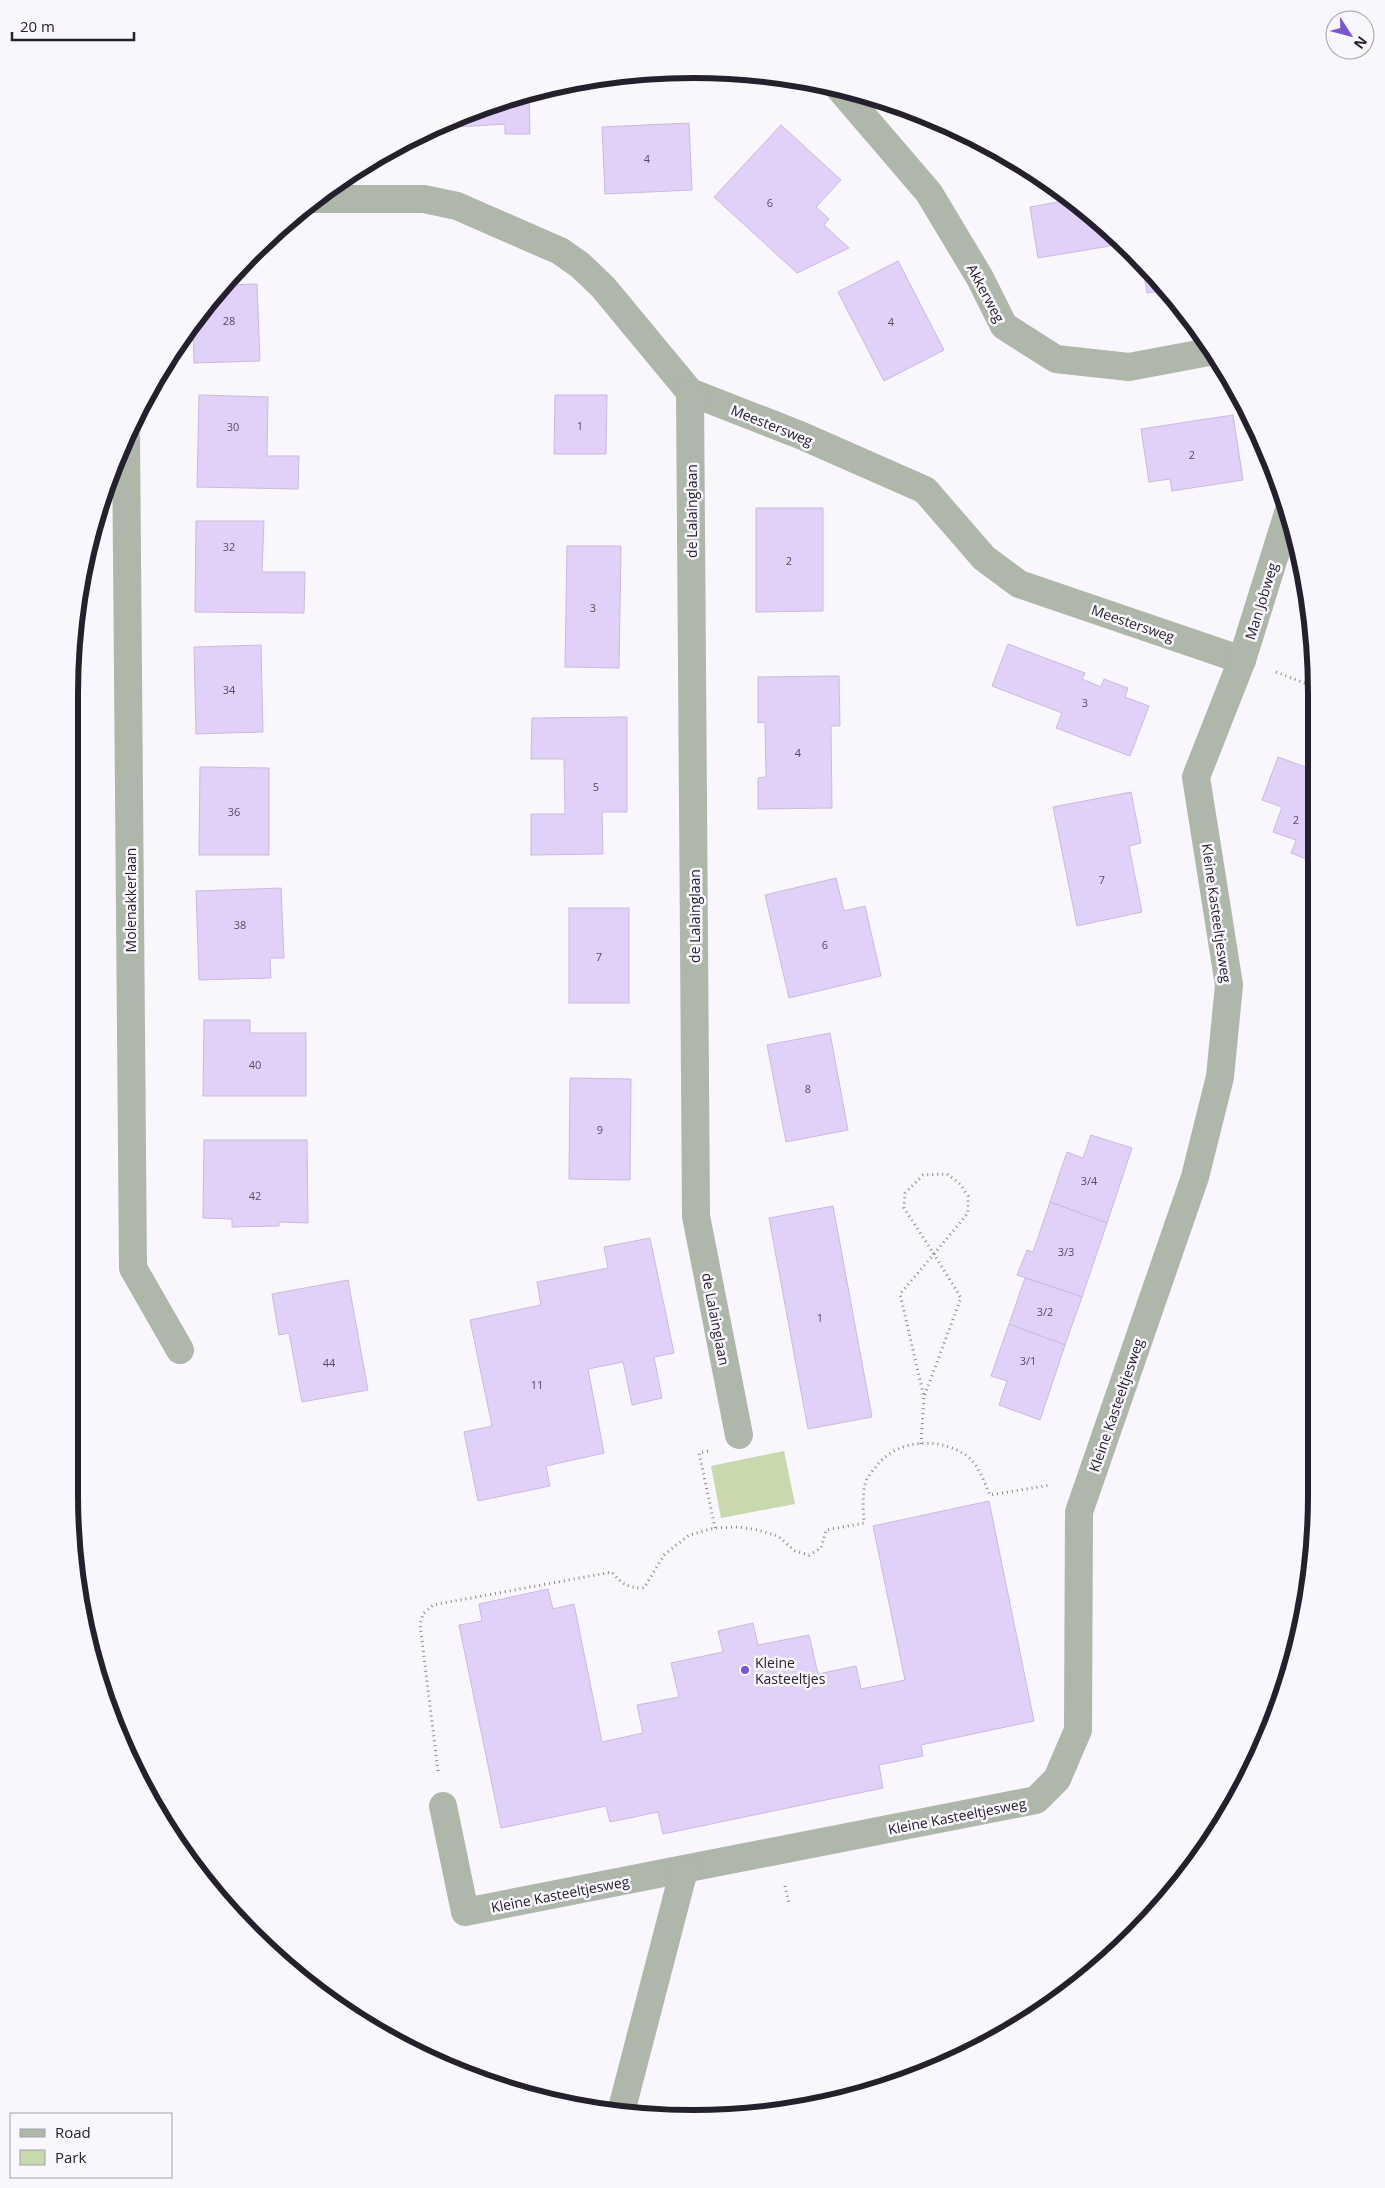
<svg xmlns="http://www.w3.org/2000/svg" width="1385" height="2188" viewBox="0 0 1385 2188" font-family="'Open Sans',sans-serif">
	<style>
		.green { fill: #c8d9ad }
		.building { fill: #e1d1f9; stroke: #c9bbdd }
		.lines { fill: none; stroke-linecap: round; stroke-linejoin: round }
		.path { stroke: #8b8791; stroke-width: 3; stroke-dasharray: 1 4; stroke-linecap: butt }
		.minor { stroke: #aeb7a9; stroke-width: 28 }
		.poi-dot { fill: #7a56d0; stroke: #f9f6fd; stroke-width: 2 }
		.labels { text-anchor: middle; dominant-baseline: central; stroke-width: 5; stroke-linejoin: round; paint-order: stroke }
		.number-label { font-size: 11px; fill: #544c60 }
		.street-label { font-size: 14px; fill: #25202d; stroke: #f9f6fd }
		.poi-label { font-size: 14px; fill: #25202d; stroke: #f9f6fd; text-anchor: start }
		.rim { fill: none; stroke: #25202d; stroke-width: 6 }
	</style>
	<rect width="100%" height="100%" fill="#f9f6fd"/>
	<path class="green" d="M784,1451l11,53 -74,14 -10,-52z"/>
	<g class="building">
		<path d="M529,93l1,41h-25v-10l-48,3v-9l35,-16z"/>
		<path d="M689,123l3,67 -87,4 -3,-67z"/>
		<path d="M781,125l60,55 -25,27 13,12 -5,6 25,23 -52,25 -83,-76z"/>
		<path d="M1074,199l33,31 3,16 -72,12 -8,-51z"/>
		<path d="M898,261l46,89 -60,31 -46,-89z"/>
		<path d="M1142,263l20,18 5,9 -20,3z"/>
		<path d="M257,284l3,77 -66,2 -1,-33 7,-1 -1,-18 25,-26z"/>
		<path d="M199,395l69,2 -1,59h32l-1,33 -101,-2z"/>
		<path d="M555,395h52l-1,59h-52z"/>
		<path d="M1233,415l10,65 -71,11 -2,-12 -21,3 -8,-53z"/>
		<path d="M756,508h67v103l-67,1z"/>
		<path d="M196,521h68l-2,51h43l-1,41 -109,-1z"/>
		<path d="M567,546h54l-2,122 -54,-1z"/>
		<path d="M1008,644l77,29 -3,6 19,8 3,-8 24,9 -3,9 24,9 -19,50 -74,-28 6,-15 -70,-27z"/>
		<path d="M261,645l2,87 -67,2 -2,-87z"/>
		<path d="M839,676l1,50h-9l1,82 -74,1v-31l8,-1 -1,-55 -7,1v-46z"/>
		<path d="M627,717v95h-25l1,42 -72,1v-41h34l-1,-55h-33l1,-41z"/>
		<path d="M1278,757l36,13v68l-8,21 -15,-6 5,-13 -23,-8 9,-25 -20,-7z"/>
		<path d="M200,767l69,1v87h-70z"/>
		<path d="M1131,792l10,51 -12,3 13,66 -65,14 -24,-119z"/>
		<path d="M836,878l8,33 21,-5 16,70 -92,22 -24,-103z"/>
		<path d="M281,888l3,70h-14l1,20 -72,2 -3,-89z"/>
		<rect x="569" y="908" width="60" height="95"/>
		<path d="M204,1020h46v13h56v63h-103z"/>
		<path d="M830,1033l18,97 -62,12 -19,-97z"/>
		<path d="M570,1078l61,1 -1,101 -61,-1z"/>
		<path d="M1091,1135l41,13 -25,75 -57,-21 17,-50 16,6z"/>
		<path d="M204,1140h103l1,83 -29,-1v4l-47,1v-8l-29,-1z"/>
		<path d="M1050,1202l57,21 -25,74 -65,-22 10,-25 6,2z"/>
		<path d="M833,1206l39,211 -64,12 -39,-211z"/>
		<path d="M650,1238l24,115 -20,4 8,41 -30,7 -9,-43 -35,7 16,84 -58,13 4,20 -72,15 -14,-69 28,-6 -22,-106 71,-15 -4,-23 71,-14 -4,-21z"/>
		<path d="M1025,1278l57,19 -17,48 -56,-21z"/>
		<path d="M348,1280l20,110 -66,12 -13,-69 -10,2 -7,-41z"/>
		<path d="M1009,1324l56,21 -25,75 -41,-15 8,-24 -16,-5z"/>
		<path d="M989,1501l45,220 -113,24 2,11 -44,9 4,23 -220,46 -5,-22 -48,10 -4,-16 -105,22 -42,-203 23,-4 -3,-17 69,-15 5,20 21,-5 28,138 41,-9 -6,-28 42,-8 -8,-34 52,-11 -5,-21 35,-8 5,22 51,-10 9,39 38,-8 5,23 44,-9 -32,-154z"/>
		<path d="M1045,1998l13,1 -14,11z"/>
	</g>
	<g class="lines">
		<g class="path">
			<path d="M1276,672l39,15"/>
			<path d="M921,1444l3,-47 -24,-103 34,-40 -30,-46 1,-15 18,-18 24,-1 13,10 8,12v17l-34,41 27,44 -37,99"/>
			<path d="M708,1451l-9,2 16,75"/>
			<path d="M438,1771l-18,-147 3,-10 10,-9 179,-33c9,12 17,16 32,16l20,-33 25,-20 26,-7 23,-1 20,3 20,6 17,15 14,4 12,-7 5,-18 38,-7c-1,-14 -2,-29 2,-42 2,-5 6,-9 9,-13 20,-29 64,-32 92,-12 12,9 17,26 23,39l60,-10"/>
			<path d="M785,1886l4,18"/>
		</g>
		<g class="minor">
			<path d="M839,88l90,105 51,85 24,48 52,33 73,8 80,-15"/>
			<path d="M315,199h109l33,7 103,45 20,14 23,22 87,105 110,43 125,55 59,68 35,26 223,76"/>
			<path d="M690,392l6,824 43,219"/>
			<path d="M126,437l7,831 47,82"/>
			<path d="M443,1806l22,106 571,-112 21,-21 21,-49 1,-218 116,-335 25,-100 9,-92 -33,-208 46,-117 46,-147"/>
			<path d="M621,2112l63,-242"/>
		</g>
	</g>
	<circle class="poi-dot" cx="745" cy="1670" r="5"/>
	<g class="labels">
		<g class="number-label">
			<text x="647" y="158">4</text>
			<text x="770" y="202">6</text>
			<text x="229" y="320">28</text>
			<text x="891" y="321">4</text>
			<text x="580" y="425">1</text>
			<text x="233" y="426">30</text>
			<text x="1192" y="454">2</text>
			<text x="229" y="546">32</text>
			<text x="789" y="560">2</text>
			<text x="593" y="607">3</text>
			<text x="229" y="689">34</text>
			<text x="1085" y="702">3</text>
			<text x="798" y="752">4</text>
			<text x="596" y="786">5</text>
			<text x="234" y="811">36</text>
			<text x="1296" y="819">2</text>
			<text x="1102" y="879">7</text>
			<text x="240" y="924">38</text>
			<text x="825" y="944">6</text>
			<text x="599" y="956">7</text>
			<text x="255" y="1064">40</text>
			<text x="808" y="1088">8</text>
			<text x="600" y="1129">9</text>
			<text x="1089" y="1180">3/4</text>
			<text x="255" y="1195">42</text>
			<text x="1066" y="1251">3/3</text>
			<text x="1045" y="1311">3/2</text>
			<text x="820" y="1317">1</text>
			<text x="1028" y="1360">3/1</text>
			<text x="329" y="1362">44</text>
			<text x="537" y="1384">11</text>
		</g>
		<g class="street-label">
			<text transform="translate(986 293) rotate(62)">Akkerweg</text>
			<text transform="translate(772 425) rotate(22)">Meestersweg</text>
			<text transform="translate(691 511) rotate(-90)">de Lalainglaan</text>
			<text transform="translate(1261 601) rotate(-73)">Man Jobweg</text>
			<text transform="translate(1133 623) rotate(19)">Meestersweg</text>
			<text transform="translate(130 900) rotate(-90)">Molenakkerlaan</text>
			<text transform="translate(1217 913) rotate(82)">Kleine Kasteeltjesweg</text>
			<text transform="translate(694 916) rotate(-90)">de Lalainglaan</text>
			<text transform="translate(716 1319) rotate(79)">de Lalainglaan</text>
			<text transform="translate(1116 1405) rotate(-71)">Kleine Kasteeltjesweg</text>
			<text transform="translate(957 1816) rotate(-11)">Kleine Kasteeltjesweg</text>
			<text transform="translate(560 1894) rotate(-11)">Kleine Kasteeltjesweg</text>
		</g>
		<g class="poi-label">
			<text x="755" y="1662">Kleine<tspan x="755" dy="16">Kasteeltjes</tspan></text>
		</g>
	</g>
	<path d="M0 0H1385V2188H0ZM693 78H693A615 615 0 0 1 1308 693V1495A615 615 0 0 1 693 2110H693A615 615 0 0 1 78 1495V693A615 615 0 0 1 693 78Z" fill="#f9f6fd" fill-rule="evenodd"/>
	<path class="rim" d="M693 78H693A615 615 0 0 1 1308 693V1495A615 615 0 0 1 693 2110H693A615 615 0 0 1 78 1495V693A615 615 0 0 1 693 78Z"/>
	<rect x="10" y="2113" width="162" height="65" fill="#f9f6fd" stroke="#a4a0aa"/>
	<rect x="20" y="2129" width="25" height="8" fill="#aeb7a9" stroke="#a4a0aa"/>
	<text x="55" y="2138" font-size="15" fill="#25202d">Road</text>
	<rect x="20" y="2150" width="25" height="15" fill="#c8d9ad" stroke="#a4a0aa"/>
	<text x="55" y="2163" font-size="15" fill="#25202d">Park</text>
	<g transform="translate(1350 35) rotate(126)"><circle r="24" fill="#f9f6fd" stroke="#a4a0aa"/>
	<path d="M0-4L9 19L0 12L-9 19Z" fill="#7a56d0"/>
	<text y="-8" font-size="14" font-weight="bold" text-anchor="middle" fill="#25202d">N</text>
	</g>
	<path d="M12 32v8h122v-8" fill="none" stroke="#25202d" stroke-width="2.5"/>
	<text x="20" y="32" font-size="15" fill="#25202d" stroke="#f9f6fd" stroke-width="4" paint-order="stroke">20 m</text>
</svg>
